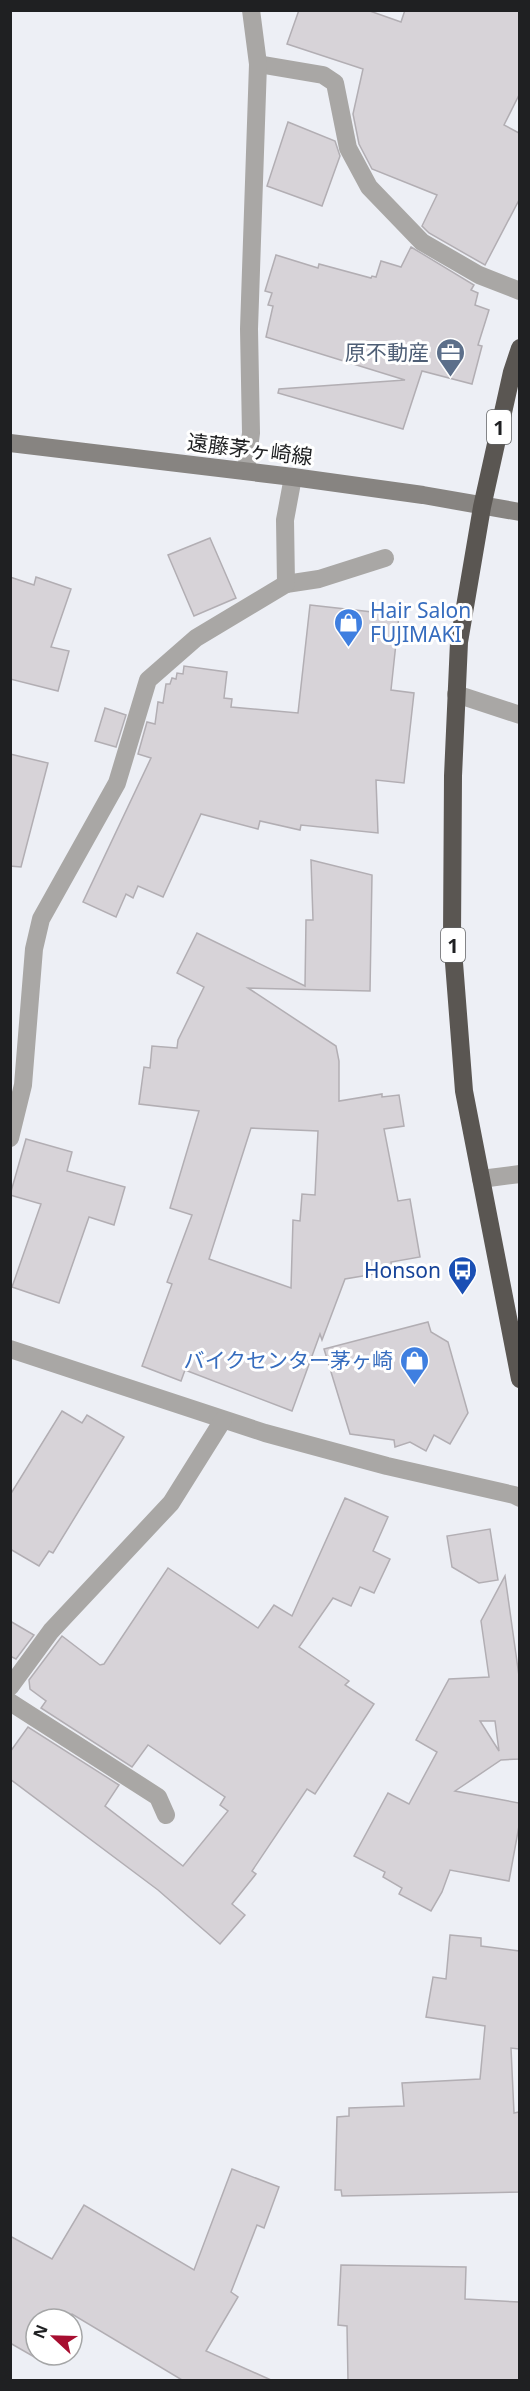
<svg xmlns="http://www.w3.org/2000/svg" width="530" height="2391" viewBox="0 0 530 2391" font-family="'Noto Sans','Noto Sans JP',sans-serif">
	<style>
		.building { fill: #d7d3d8; stroke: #b2aeb3; stroke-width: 1.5; fill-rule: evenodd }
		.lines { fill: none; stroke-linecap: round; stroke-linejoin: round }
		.lane { stroke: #a9a7a5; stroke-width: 18 }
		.street { stroke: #a9a7a5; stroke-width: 18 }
		.secondary { stroke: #878481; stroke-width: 18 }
		.highway { stroke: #5a5652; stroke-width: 18 }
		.labels { text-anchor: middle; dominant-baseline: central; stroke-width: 6; stroke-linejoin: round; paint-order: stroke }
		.shield { fill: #fff; stroke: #626364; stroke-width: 1.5 }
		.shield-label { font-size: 20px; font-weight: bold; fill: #1f2022 }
		.service-label { font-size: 21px; fill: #4e5e75; stroke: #fff; text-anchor: end }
		.street-label { font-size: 21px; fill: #1f2022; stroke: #fff }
		.shop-label { font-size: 21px; fill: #366cbe; stroke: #fff; text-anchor: start }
		.transit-label { font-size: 21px; fill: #164399; stroke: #fff; text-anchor: end }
	</style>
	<rect width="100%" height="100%" fill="#edeff5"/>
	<g class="building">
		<path d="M299,10h68l34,12 4,-12h114v85l-15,30 15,8v67l-34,65 -56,-32 -7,-7 15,-31 -65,-26 -13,-25 -6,-30 10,-45 -76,-25z"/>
		<path d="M288,122l47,19 5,15 -18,50 -55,-20z"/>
		<path d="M411,247l63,38 -3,5 7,3 -3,12 14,5 -11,35 4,1 -10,38 -50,-13 -19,58 -125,-36 1,-4 126,-9 -139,-43 7,-31 -5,-1 4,-12 -7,-2 11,-36 42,13 1,-4 52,14 1,-2 4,1 5,-16 20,6z"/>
		<path d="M210,538l26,60 -42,18 -26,-61z"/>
		<path d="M10,577l24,8 2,-8 35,12 -20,58 18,4 -11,40 -48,-12z"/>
		<path d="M310,605l89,10 -8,75 23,3 -10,90 -28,-3 2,53 -77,-8 -1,5 -40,-9 -2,8 -57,-15 -38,83 -25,-11 -5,12 -7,-4 -10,23 -33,-15 68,-144 -13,-4 9,-32 8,2 3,-22 5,1 3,-19h4l2,-6 4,1 1,-6 6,1 1,-8 43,6 -3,26 8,1 -1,8 67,6z"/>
		<path d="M105,708l21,7 -10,32 -21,-6z"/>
		<path d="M10,754l38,9 -27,104 -11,-1z"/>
		<path d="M311,860l61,15 -2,116 -122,-3 88,58 3,15v40l43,-7v3l17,-2 5,31 -20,3 14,72 12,-2 10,58 -29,5 2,9 -48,8 -23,61 -2,-6 -28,77 -107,-41 -4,11 -39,-15 30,-82 -5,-2 25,-67 -22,-7 29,-97 -60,-7 5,-37 6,1 2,-22 25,2 1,-8 26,-53 -27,-14 20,-40 108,53 1,-66h7zM251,1128l67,3 -3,64 -13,-1 -2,27 -7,-1 -2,68 -82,-29z"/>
		<path d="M26,1139l46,13 -5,19 58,16 -11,38 -25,-8 -30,86 -47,-16 29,-83 -31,-9z"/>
		<path d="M428,1322l3,10 17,10 20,71 -18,31 -16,-9 -8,16 -16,-9 -15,5 -1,-7 -44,-6 -26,-85z"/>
		<path d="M62,1411l20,12 5,-8 37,22 -71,116 -4,-2 -10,15 -29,-17v-54z"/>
		<path d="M345,1498l43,19 -15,34 17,8 -16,34 -14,-6 -9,19 -18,-8 -34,49 50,34 -4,4 29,19 -59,90 -8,-5 -55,82 4,3 -24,30 13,11 -25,29 -62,-54 -148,-111v-27l18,-25 91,58 -14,21 78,60 45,-55 -8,-6 5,-8 -77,-52 -16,22 -91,-59 5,-7 -16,-12 -1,-9 33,-44 38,29 4,-1 64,-96 90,60 16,-23 18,11z"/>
		<path d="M490,1529l8,51 -19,3 -27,-16 -5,-31z"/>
		<path d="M505,1576l14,100v83l-18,1 -46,31 64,12v23l-10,55 -59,-11 -8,22 -11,19 -32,-17 3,-6 -19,-11 2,-5 -31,-16 34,-63 21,11 28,-52 -21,-12 33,-61 40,-2 -8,-56zM480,1721h15l4,30z"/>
		<path d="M10,1621l24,14 -18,24 -6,-3z"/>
		<path d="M450,1935l31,3v8l38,5v98l-8,-1 3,65 5,-1v80l-177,4 -1,-6h-6l2,-73 12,-1v-8l55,-2 -2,-23 78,-4 5,-53 -59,-9 7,-40 13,2z"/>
		<path d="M232,2169l47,18 -15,41 -7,-3 -26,67 7,5 -32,54 65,29h-89l-110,-66 -3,5h-33v36h11l-4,7 -33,-19v-107l42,23 32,-54 110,65z"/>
		<path d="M341,2265l125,2 -1,32 54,3v78h-171l-1,-54 -9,-1z"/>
	</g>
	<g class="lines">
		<g class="lane">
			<path d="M258,64l65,11 12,8 13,65 21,39 53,55 57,33 41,16"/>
			<path d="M286,584l33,-5 66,-21"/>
			<path d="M456,694l64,21"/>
			<path d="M10,1702l148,95 8,18"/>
		</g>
		<g class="street">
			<path d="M246,471l5,-38 -2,-104 9,-265 -7,-54"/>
			<path d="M10,1138l13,-53 11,-136 7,-30 76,-136 31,-103 48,-42 90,-54 -1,-64 8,-43"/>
			<path d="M481,1179l39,-5"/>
			<path d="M10,1349l255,84 122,33 127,29 6,3"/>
			<path d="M10,1687l41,-56 120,-128 52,-83"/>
		</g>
		<path class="secondary" d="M10,443l283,34 130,18 97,17"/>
		<path class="highway" d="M520,348l-8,24 -30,135 -23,135 -6,134 -1,161 12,154 56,288"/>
	</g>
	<defs>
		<symbol id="office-pin" viewBox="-11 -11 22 30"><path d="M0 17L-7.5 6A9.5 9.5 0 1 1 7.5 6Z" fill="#5c6f8a" stroke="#fff"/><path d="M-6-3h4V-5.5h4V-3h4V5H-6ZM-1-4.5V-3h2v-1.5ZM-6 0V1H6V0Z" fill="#fff"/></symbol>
		<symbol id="shop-pin" viewBox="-11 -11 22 30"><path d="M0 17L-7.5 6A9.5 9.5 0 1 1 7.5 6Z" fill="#3f7fe0" stroke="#fff"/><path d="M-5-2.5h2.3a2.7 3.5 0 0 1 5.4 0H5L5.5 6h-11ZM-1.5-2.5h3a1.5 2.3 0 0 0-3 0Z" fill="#fff"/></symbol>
		<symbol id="bus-pin" viewBox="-11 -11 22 30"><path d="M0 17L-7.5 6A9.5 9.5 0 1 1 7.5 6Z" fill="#1a4fb4" stroke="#fff"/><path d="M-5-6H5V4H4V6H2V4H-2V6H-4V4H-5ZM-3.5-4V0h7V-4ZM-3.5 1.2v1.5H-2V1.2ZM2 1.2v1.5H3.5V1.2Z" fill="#fff"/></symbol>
	</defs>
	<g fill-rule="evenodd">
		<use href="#office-pin" x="434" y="336" width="33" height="45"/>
		<use href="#shop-pin" x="332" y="606" width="33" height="45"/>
		<use href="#bus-pin" x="446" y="1254" width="33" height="45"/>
		<use href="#shop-pin" x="398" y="1344" width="33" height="45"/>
	</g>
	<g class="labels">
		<g class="shield">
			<rect x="487" y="410" width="24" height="34" rx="4.5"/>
			<rect x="441" y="928" width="24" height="34" rx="4.5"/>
		</g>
		<g class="shield-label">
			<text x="499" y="427">1</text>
			<text x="453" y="945">1</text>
		</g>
		<g class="service-label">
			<text x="429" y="352">原不動産</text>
		</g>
		<g class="street-label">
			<text transform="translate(250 449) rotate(7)">遠藤茅ヶ崎線</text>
		</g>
		<g class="shop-label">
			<text x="370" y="610">Hair Salon<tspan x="370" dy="24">FUJIMAKI</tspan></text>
			<text x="393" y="1360" text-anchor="end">バイクセンター茅ヶ崎</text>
		</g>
		<g class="transit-label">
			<text x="441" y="1270">Honson</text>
		</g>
	</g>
	<rect width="530" height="2391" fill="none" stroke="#1f2022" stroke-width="24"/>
	<g transform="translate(54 2337) rotate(292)"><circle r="28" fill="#ffffff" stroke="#a5a6a7" stroke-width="1.5"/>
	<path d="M0-4.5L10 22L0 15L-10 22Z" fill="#a70e30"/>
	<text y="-9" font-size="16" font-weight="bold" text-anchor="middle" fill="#1f2022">N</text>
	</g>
</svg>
